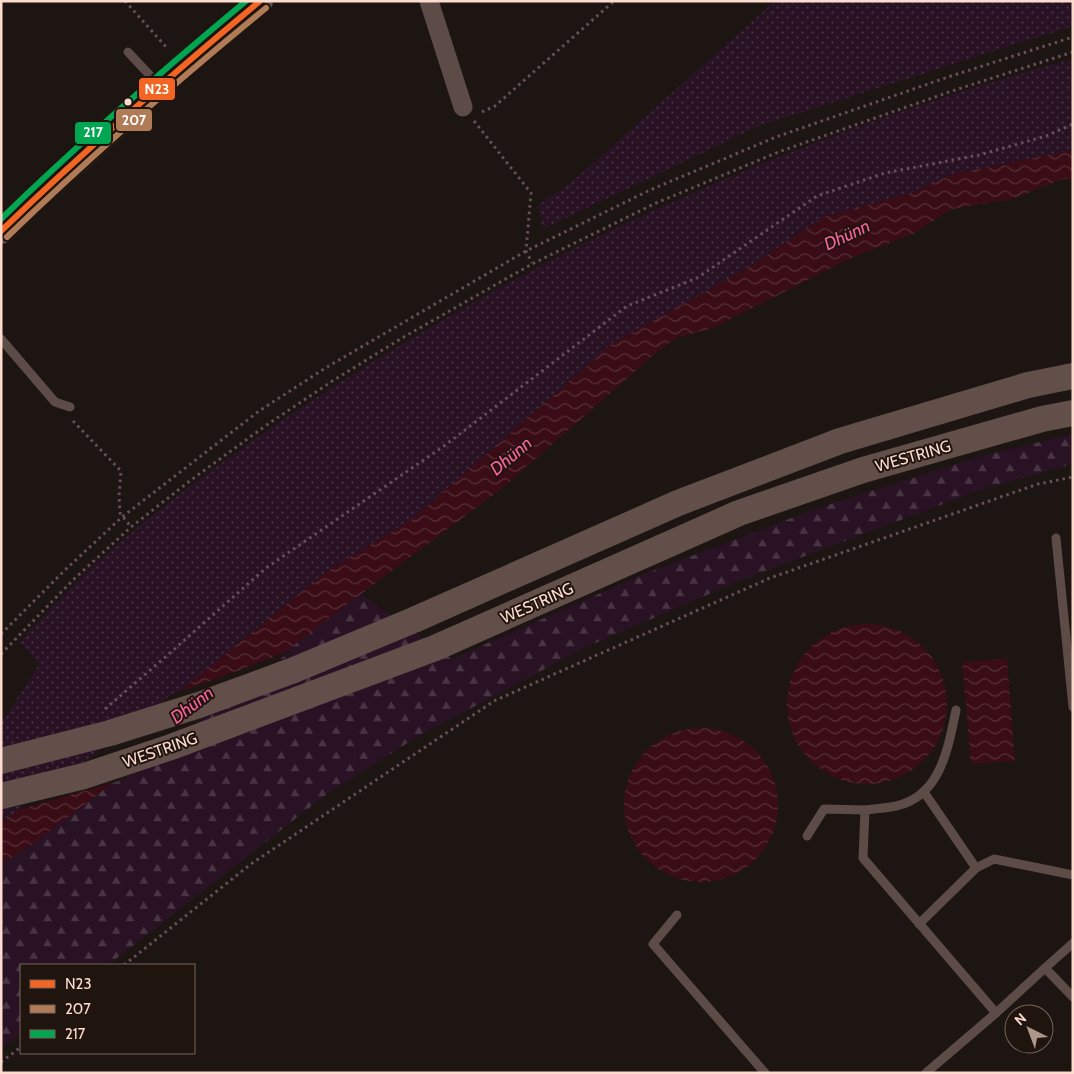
<svg xmlns="http://www.w3.org/2000/svg" width="1074" height="1074" viewBox="0 0 1074 1074" font-family="Cabin,sans-serif">
	<style>
		.grass { fill: url(#grass-dots) }
		.forest { fill: url(#forest-firs) }
		.water { fill: url(#water-waves) }
		.pier { fill: #1c1512 }
		.lines { fill: none; stroke-linecap: round; stroke-linejoin: round }
		.path { stroke: #684f5a; stroke-width: 3; stroke-dasharray: 2.5 4; stroke-linecap: butt }
		.lane { stroke: #5d4b47; stroke-width: 9 }
		.street { stroke: #5d4b47; stroke-width: 19 }
		.secondary { stroke: #634f4a; stroke-width: 26 }
		.secondary-bridge { stroke: #634f4a; stroke-width: 26 }
		.bus-1-casing { stroke: #20140e; stroke-width: 10 }
		.bus-2-casing { stroke: #20140e; stroke-width: 10 }
		.bus-3-casing { stroke: #20140e; stroke-width: 10 }
		.bus-1 { stroke: #f26522; stroke-width: 6 }
		.bus-2 { stroke: #b07c57; stroke-width: 6 }
		.bus-3 { stroke: #00a651; stroke-width: 6 }
		.bus-dot { fill: #fddbcf; stroke: #20140e; stroke-width: 2 }
		.labels { text-anchor: middle; dominant-baseline: central; stroke-width: 4; stroke-linejoin: round; paint-order: stroke }
		.street-label { font-size: 16px; fill: #fddbcf; stroke: #20140e }
		.water-label { font-size: 18px; font-style: italic; fill: #f8629d; stroke: #20140e }
		.line-badge { stroke: #20140e; stroke-width: 2 }
		.badge-label { font-size: 14px; text-anchor: middle; font-weight: bold; fill: #fff }
	</style>
	<defs>
		<pattern id="grass-dots" width="8" height="8" patternUnits="userSpaceOnUse" patternTransform="scale(1.25)"><rect width="8" height="8" fill="#281224"/><path d="M2 2h.1M6 6h.1" fill="none" stroke="#483443" stroke-width="1.8" stroke-linecap="round"/></pattern>
		<pattern id="forest-firs" width="22" height="20" patternUnits="userSpaceOnUse" patternTransform="scale(1.25)"><rect width="22" height="20" fill="#281224"/><path d="M5 1l3.5 6h-7zM16 11l3.5 6h-7z" fill="#483443"/></pattern>
		<pattern id="water-waves" width="16" height="10" patternUnits="userSpaceOnUse" patternTransform="scale(1.25)"><rect width="16" height="10" fill="#390c16"/><path d="M0 5q4-4 8 0t8 0" fill="none" stroke="#572f37"/></pattern>
	</defs>
	<rect width="100%" height="100%" fill="#1c1512"/>
	<g class="grass">
		<path d="M775,1h298v25l-314,100 -216,103 -5,-24 35,-24z"/>
		<path d="M1073,59v91l-120,24 -42,19 -87,24 -78,52 -133,74 -201,176 -86,53 -201,164 -124,87v-100l38,-58 -19,-23c23,-26 47,-51 72,-75 47,-43 97,-81 149,-118 51,-36 104,-71 158,-103 62,-37 124,-72 188,-104 155,-76 319,-138 486,-183z"/>
	</g>
	<path class="forest" d="M1073,434v30l-90,25 -244,92 -157,68 -165,88 -90,57 -219,171h-87v68l-20,15v-184l33,-21 327,-249 91,65 187,-83 176,-67 166,-53z"/>
	<g class="water">
		<path d="M1073,150v29h-10l-50,20 -61,10 -39,25 -62,24 -138,70 -37,10 -20,15 -156,137 -139,104 -327,249 -33,21v-41l124,-87 201,-164 86,-53 201,-176 133,-74 78,-52 87,-24 42,-19z"/>
		<circle cx="867" cy="704" r="80"/>
		<path d="M1007,658l8,103 -44,3 -9,-102z"/>
		<circle cx="701" cy="805" r="77"/>
	</g>
	<path class="pier" d="M292,650l-170,130 -31,9 -74,21 106,-76 49,-40 36,-12z"/>
	<g class="lines">
		<g class="path">
			<path d="M125,1l42,47"/>
			<path d="M482,112l13,-6 119,-105"/>
			<path d="M474,121l57,72 -5,58 6,12"/>
			<path d="M73,421l48,50 -2,25 1,17 11,14"/>
			<path d="M1,634l64,-64 57,-53 137,-106 68,-44 199,-116 124,-61 126,-53 172,-60 125,-40"/>
			<path d="M1,654l73,-75 57,-52 60,-47 77,-56 66,-44 68,-42 130,-74 124,-61 125,-52 171,-60 121,-39"/>
			<path d="M105,709l58,-50 103,-91 178,-122 183,-140 70,-28 120,-82 68,-23 94,-18 67,-19 27,-12"/>
			<path d="M124,965l127,-101 243,-163 276,-123 268,-94 35,-7"/>
			<path d="M1,1062l20,-15"/>
		</g>
		<g class="lane">
			<path d="M128,52l30,32"/>
			<path d="M1,339l54,63 15,5"/>
			<path d="M1056,538l17,169"/>
			<path d="M956,710c-8,38 -15,86 -60,96 -10,2 -21,3 -31,4l-2,48 133,155"/>
			<path d="M807,836l17,-27 41,1"/>
			<path d="M976,868l18,-9 79,16"/>
			<path d="M677,915l-24,29 112,129"/>
			<path d="M919,924l57,-56 -52,-76"/>
			<path d="M1045,968l28,-25"/>
			<path d="M926,1073l70,-60 49,-45 28,29"/>
		</g>
		<path class="street" d="M429,1l34,106"/>
		<g class="secondary">
			<path d="M1,231l32,-31 150,-135 77,-64"/>
			<path d="M416,619l262,-116 162,-62 188,-56 45,-9"/>
			<path d="M1,796l83,-20 87,-29 264,-99 304,-135 124,-43 179,-51 31,-6"/>
		</g>
		<path class="secondary-bridge" d="M1,761l109,-28 89,-28 95,-35 122,-51"/>
		<defs>
			<path id="bus-1" d="M1,231c83,-80 170,-156 259,-230"/>
			<path id="bus-2" d="M7,237c83,-80 170,-156 259,-229"/>
			<path id="bus-3" d="M1,219c78,-76 161,-148 245,-218"/>
		</defs>
		<use href="#bus-1" class="bus-1-casing"/>
		<use href="#bus-2" class="bus-2-casing"/>
		<use href="#bus-3" class="bus-3-casing"/>
		<use href="#bus-1" class="bus-1"/>
		<use href="#bus-2" class="bus-2"/>
		<use href="#bus-3" class="bus-3"/>
	</g>
	<circle class="bus-dot" cx="128" cy="102" r="4.5"/>
	<g class="labels">
		<g class="street-label">
			<text transform="translate(913 456) rotate(-16)">WESTRING</text>
			<text transform="translate(537 603) rotate(-24)">WESTRING</text>
			<text transform="translate(160 750) rotate(-19)">WESTRING</text>
		</g>
		<g class="water-label">
			<text transform="translate(847 235) rotate(-25)">Dhünn</text>
			<text transform="translate(511 456) rotate(-40)">Dhünn</text>
			<text transform="translate(192 705) rotate(-37)">Dhünn</text>
		</g>
	</g>
	<g class="line-badge">
		<rect x="138" y="77" width="38" height="24" rx="5" fill="#f26522"/>
		<rect x="115" y="108" width="38" height="24" rx="5" fill="#b07c57"/>
		<rect x="74" y="121" width="38" height="24" rx="5" fill="#00a651"/>
	</g>
	<g class="badge-label">
		<text x="157" y="94">N23</text>
		<text x="134" y="125">207</text>
		<text x="93" y="137">217</text>
	</g>
	<rect width="1074" height="1074" fill="none" stroke="#fddbcf" stroke-width="5"/>
	<rect x="20" y="964" width="175" height="90" fill="#20140e" stroke="#78645b"/>
	<rect x="30" y="980" width="25" height="8" fill="#f26522" stroke="#78645b"/>
	<text x="65" y="989" font-size="15" fill="#fddbcf">N23</text>
	<rect x="30" y="1005" width="25" height="8" fill="#b07c57" stroke="#78645b"/>
	<text x="65" y="1014" font-size="15" fill="#fddbcf">207</text>
	<rect x="30" y="1030" width="25" height="8" fill="#00a651" stroke="#78645b"/>
	<text x="65" y="1039" font-size="15" fill="#fddbcf">217</text>
	<g transform="translate(1029 1029) rotate(318)"><circle r="24" fill="#20140e" stroke="#78645b"/>
	<path d="M0-4L9 19L0 12L-9 19Z" fill="#ae968d"/>
	<text y="-8" font-size="14" font-weight="bold" text-anchor="middle" fill="#fddbcf">N</text>
	</g>
</svg>
